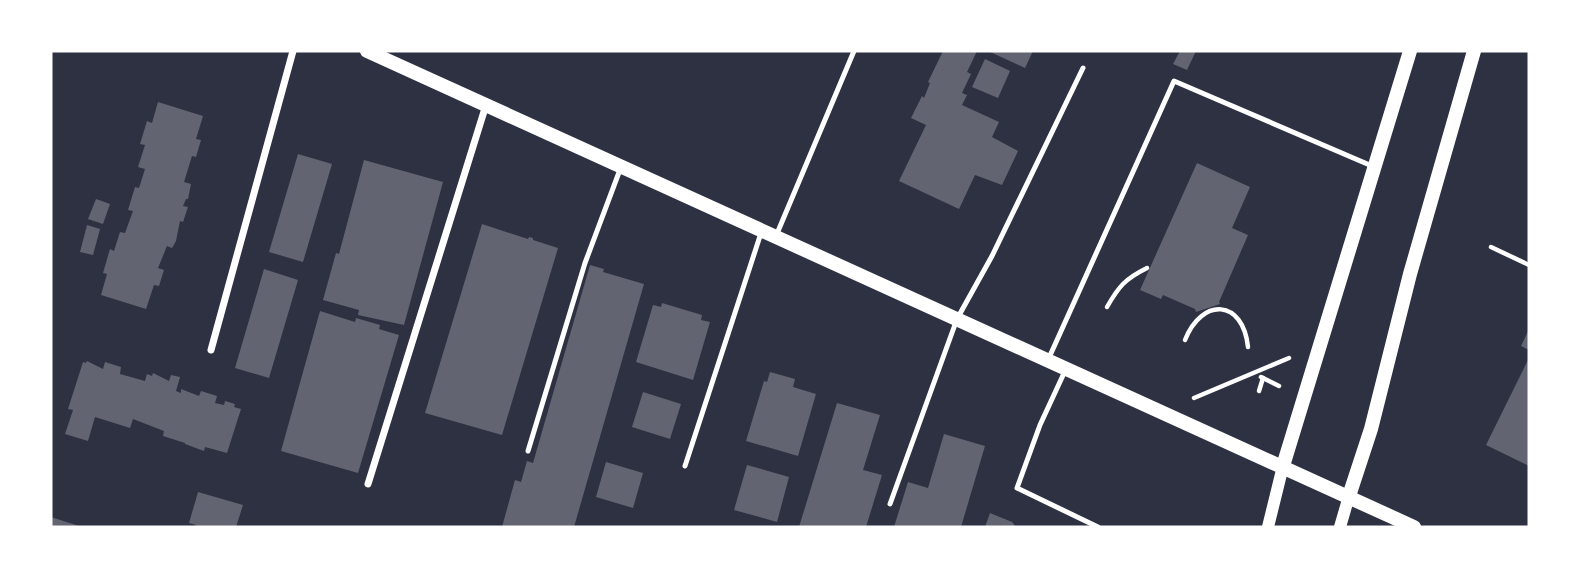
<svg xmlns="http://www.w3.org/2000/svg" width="1580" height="578" viewBox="0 0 1580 578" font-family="'IBM Plex Sans',sans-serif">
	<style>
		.building { fill: #626471 }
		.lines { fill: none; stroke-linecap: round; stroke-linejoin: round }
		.path { stroke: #fff; stroke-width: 4.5 }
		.service { stroke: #fff; stroke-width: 5 }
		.minor { stroke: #fff; stroke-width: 7 }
		.tertiary { stroke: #fff; stroke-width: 12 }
		.secondary { stroke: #fff; stroke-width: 14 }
	</style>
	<rect width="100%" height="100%" fill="#2d3142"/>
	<g class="building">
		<path d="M943,51h34l-10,21 4,2 -9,19 5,2 -5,10 37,17 -7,15 26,14 -16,34 -27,-10 -16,34 -60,-28 27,-56 -15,-7 11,-22 2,2 6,-15 -2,-1z"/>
		<path d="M988,51h45l-8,17z"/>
		<path d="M1180,51h16l-9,19 -14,-6z"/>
		<path d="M985,59l25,12 -12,27 -26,-11z"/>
		<path d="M158,102l45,14 -7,23 5,1 -5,17 -4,-1 -8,26 7,2 -3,15h-2l-3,7 5,1 -5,15 -3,-1 -4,20 -4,7 -5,-2 -9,22 6,2 -5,16 -5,-1 -8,24 -45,-14 6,-21 -4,-1 7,-24 4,2 6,-19 5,1 8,-22 -5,-1 7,-23 4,1 6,-19 -7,-2 7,-22 -5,-1 7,-23 5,2z"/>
		<path d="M298,154l34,10 -29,98 -34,-10z"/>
		<path d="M364,160l79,22 -39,143 -46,-10 1,-5 -36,-10 13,-47 3,1z"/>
		<path d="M1197,163l53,24 -18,41 16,7 -29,67 1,2 -24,8 -1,-3 -32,-14 -2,4 -21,-9z"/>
		<path d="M96,199l14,5 -7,20 -15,-5z"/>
		<path d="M482,224l46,15 1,-2 4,1v2l25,8 -56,187 -77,-22z"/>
		<path d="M87,225l13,4 -7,26 -13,-3z"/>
		<path d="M590,265l14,4 -1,3 41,12 -70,243h-72l13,-47 6,2 6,-21 6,2z"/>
		<path d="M264,269l34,11 -29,98 -34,-10z"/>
		<path d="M662,303l40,12 -1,5 9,2 -17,58 -57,-18 17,-57 8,2z"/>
		<path d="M320,311l35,11 1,-4 24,7 -1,4 20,6 -41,138 -77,-22z"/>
		<path d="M1529,329v21l-8,-4z"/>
		<path d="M1529,358v108l-43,-21z"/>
		<path d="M87,361l16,8 2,-7 16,5 -1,7 25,7 2,-7 5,2 1,-3 16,8 2,-6 9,2 -4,14 5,2v-4l18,7 2,-5 16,5 -2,7 9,2 1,-4 10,3 -1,3 7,2 -14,44 -22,-6 -1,4 -19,-7v-1l-22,-7 1,-5 -31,-12 -3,9 -35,-11 -7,24 -23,-7 8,-24 -5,-1 15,-47 3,1z"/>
		<path d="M770,372l25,7 -2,8 23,7 -18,62 -52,-15 18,-60 3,1z"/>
		<path d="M643,392l38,12 -11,35 -38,-12z"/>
		<path d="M837,403l43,12 -17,55 19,5 -16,52h-67z"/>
		<path d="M944,434l41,12 -24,81h-67l14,-45 20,6z"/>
		<path d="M606,462l37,11 -10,35 -37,-11z"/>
		<path d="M747,465l42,12 -12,45 -43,-12z"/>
		<path d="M198,492l45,13 -7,22h-41l1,-2 -7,-2z"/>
		<path d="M990,513l22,9 4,5h-31z"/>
		<path d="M51,517l31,10h-31z"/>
	</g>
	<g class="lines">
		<g class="path">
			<path d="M1491,247l38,18"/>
			<path d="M1107,307c12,-21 18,-28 40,-39"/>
			<path d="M1185,340c17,-43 58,-41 63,7"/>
			<path d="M1261,377l18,9"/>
			<path d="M1259,391l4,-13"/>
			<path d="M1194,398l95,-40"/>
		</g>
		<g class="service">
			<path d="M776,236l78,-185"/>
			<path d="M1048,360l126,-279 198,85"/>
			<path d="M1065,371l-25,54 -23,63 81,39"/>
			<path d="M528,451l57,-188 36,-96"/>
			<path d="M685,466l76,-233"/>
			<path d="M890,504l67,-185 35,-63 91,-188"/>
		</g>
		<g class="minor">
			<path d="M211,350l82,-299"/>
			<path d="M368,484l118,-379"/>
		</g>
		<g class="tertiary">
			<path d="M1268,527l15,-61"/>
			<path d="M1340,527l9,-31"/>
		</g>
		<g class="secondary">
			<path d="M367,51l1047,476"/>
			<path d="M1283,466l127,-415"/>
			<path d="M1349,496l22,-67 39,-155 64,-223"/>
		</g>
	</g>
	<rect width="1580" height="578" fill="none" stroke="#ffffff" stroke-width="105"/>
</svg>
